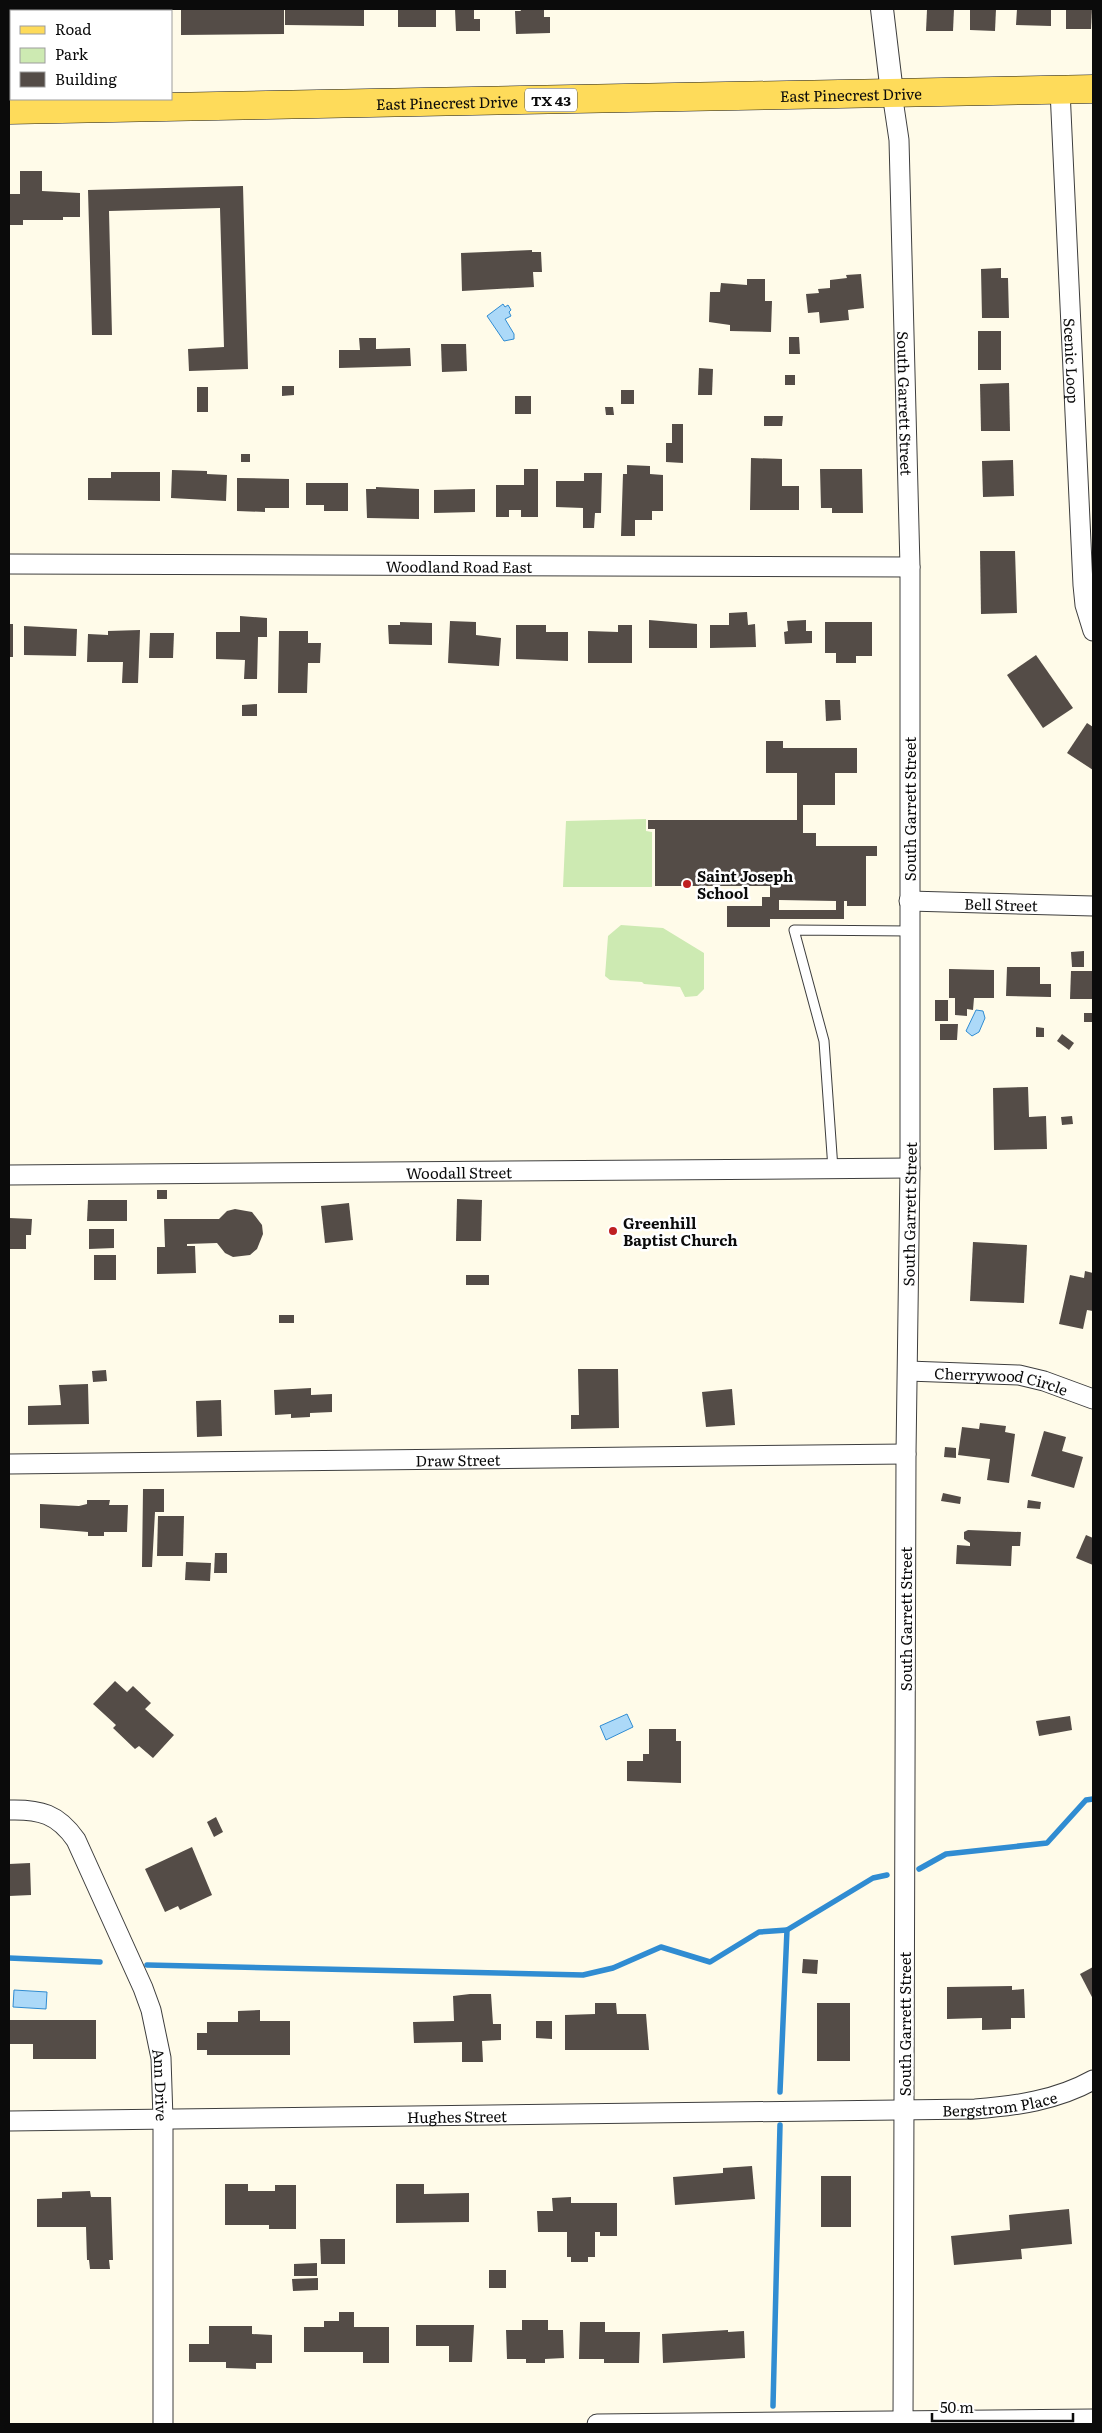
<svg xmlns="http://www.w3.org/2000/svg" width="1102" height="2433" viewBox="0 0 1102 2433" font-family="Literata,serif">
	<style>
		.green { fill: #cdeab2 }
		.water { fill: #acd9f8; stroke: #308cd2 }
		.lines { fill: none; stroke-linecap: round; stroke-linejoin: round }
		.stream { stroke: #308cd2; stroke-width: 5.5 }
		.building { fill: #544c47; fill-rule: evenodd }
		.service-casing { stroke: #3e3e3e; stroke-width: 11 }
		.minor-casing { stroke: #3e3e3e; stroke-width: 21 }
		.tertiary-casing { stroke: #3e3e3e; stroke-width: 24 }
		.primary-casing { stroke: #1c1c1c; stroke-width: 29 }
		.service { stroke: #fff; stroke-width: 9 }
		.minor { stroke: #fff; stroke-width: 19 }
		.tertiary { stroke: #fff; stroke-width: 22 }
		.primary { stroke: #fedb5a; stroke-width: 28 }
		.poi-dot { fill: #bf1f21; stroke: #fff; stroke-width: 2 }
		.labels { text-anchor: middle; dominant-baseline: central; stroke-width: 5; stroke-linejoin: round; paint-order: stroke }
		.shield { fill: #fff; stroke: #545454; stroke-width: 1 }
		.shield-label { font-size: 14px; font-weight: bold; fill: #0b0b0b }
		.street-label { font-size: 15px; fill: #0b0b0b; stroke: #fff }
		.poi-label { font-size: 15px; font-weight: bold; fill: #0b0b0b; stroke: #fff; text-anchor: start }
	</style>
	<rect width="100%" height="100%" fill="#fffbe9"/>
	<g class="green">
		<path d="M646,819v12l6,1v55h-89l3,-66z"/>
		<path d="M621,925l42,3 41,25v36l-7,7 -12,1 -5,-10 -36,-3 -2,-2 -32,-2 -5,-4 3,-40z"/>
	</g>
	<g class="water">
		<path d="M503,304l2,3 3,-2 3,5 -2,2 2,4 -6,3 9,15v5l-10,2 -17,-25z"/>
		<path d="M976,1010l7,1 2,7 -6,14 -7,4 -6,-5z"/>
		<path d="M627,1714l6,13 -27,13 -6,-14z"/>
		<path d="M14,1990l33,2 -1,17 -33,-2z"/>
	</g>
	<g class="lines">
		<g class="stream">
			<path d="M919,1869l27,-15 101,-11 39,-43 7,-1"/>
			<path d="M9,1958l91,4"/>
			<path d="M147,1965l436,10 30,-7 48,-21 49,15 49,-30 28,-2"/>
			<path d="M780,2092l7,-162 86,-52 14,-3"/>
			<path d="M773,2406l7,-281"/>
		</g>
	</g>
	<g class="building">
		<path d="M9,9h64v2h-62v14h-2z"/>
		<rect x="87" y="9" width="85" height="2"/>
		<path d="M181,9h103v25l-103,1z"/>
		<path d="M285,9h79v17l-79,-1z"/>
		<rect x="398" y="9" width="38" height="18"/>
		<path d="M455,9h19v10h6v12h-24z"/>
		<path d="M520,9h24v8h6v16l-34,1 -1,-23h6z"/>
		<path d="M954,9l-1,22h-27l1,-21z"/>
		<path d="M970,9h26l-1,22 -25,-1z"/>
		<path d="M1017,9h34v17l-35,-1z"/>
		<path d="M1066,9h26l-1,20h-25z"/>
		<path d="M20,171h22v20l38,2v24h-17v3h-40v5h-14v-31h11z"/>
		<path d="M243,186l5,183 -59,2 -1,-22 36,-2 -4,-139 -111,3 3,124h-20l-4,-145z"/>
		<path d="M532,250v2h9l1,20h-9l1,15 -72,4 -1,-38z"/>
		<path d="M1001,268v10h7l1,40h-27l-1,-49z"/>
		<path d="M861,274l3,34 -16,2 1,10 -29,3 -1,-11 -11,1 -2,-19 13,-1 -1,-4 12,-1v-8l17,-2 -1,-3z"/>
		<path d="M747,279h18v22h7l-1,31 -41,-1v-6l-21,-3 1,-30h10l1,-9 26,2z"/>
		<rect x="978" y="331" width="23" height="39"/>
		<path d="M789,337h10l1,17h-11z"/>
		<path d="M359,338h17v11l34,-1 1,18 -72,2v-18h21z"/>
		<path d="M441,344h25l1,27 -25,1z"/>
		<path d="M699,368l14,1 -1,26h-14z"/>
		<rect x="785" y="375" width="10" height="10"/>
		<path d="M1009,383l1,48h-29l-1,-47z"/>
		<path d="M282,386h12v9l-12,1z"/>
		<rect x="197" y="387" width="11" height="25"/>
		<rect x="621" y="390" width="13" height="14"/>
		<rect x="515" y="396" width="16" height="18"/>
		<path d="M605,407h8l1,8h-8z"/>
		<path d="M764,416h19l-1,10h-18z"/>
		<path d="M672,424h11v39l-17,-1v-19h6z"/>
		<rect x="241" y="454" width="9" height="8"/>
		<path d="M751,458l31,1v27h17v24h-49z"/>
		<path d="M1013,460l1,36 -31,1 -1,-36z"/>
		<path d="M627,465l23,1v8l13,1v36h-11v9h-17v16h-14l2,-62h4z"/>
		<path d="M524,469h14v48h-17v-7h-12v7h-13v-32h28z"/>
		<path d="M820,469h42l1,44h-31v-5h-11z"/>
		<path d="M172,470l35,1v3l20,1 -1,26 -55,-3z"/>
		<path d="M111,472h49v29l-72,-1v-22h23z"/>
		<path d="M584,473h18l-1,40h-6l-1,15h-11v-20l-27,-1v-26h28z"/>
		<path d="M237,478l52,1v29h-24v4l-28,-1z"/>
		<path d="M306,483h42v28h-24v-6h-18z"/>
		<path d="M376,487l43,2v30l-52,-1 -1,-29h10z"/>
		<path d="M475,489v23l-41,1v-23z"/>
		<path d="M980,551h35l2,62 -36,1z"/>
		<path d="M747,612l1,13 7,-1 1,23 -46,1v-23h19v-12z"/>
		<path d="M240,616l27,2v19h-9l-1,42h-13l1,-19 -29,-1v-27h24z"/>
		<path d="M649,620l48,4v24h-48z"/>
		<path d="M806,620v11h6v12l-27,1 -1,-12 4,-1 -1,-10z"/>
		<path d="M450,621l26,1v13l25,3 -2,28 -51,-3z"/>
		<path d="M400,622l32,1v22l-43,-1 -1,-19h12z"/>
		<path d="M825,622h47v34h-16v7h-20v-10h-11z"/>
		<rect x="9" y="624" width="4" height="33"/>
		<path d="M516,625h30v7h22v29l-52,-2z"/>
		<path d="M618,625h14v38h-44v-32l30,1z"/>
		<path d="M24,626l53,3 -1,27 -52,-1z"/>
		<path d="M140,630l-2,53h-16l1,-21h-36l1,-28 20,1v-4z"/>
		<path d="M279,631h29v12h13l-1,20h-12l-1,30h-29z"/>
		<path d="M150,633h24l-1,25h-24z"/>
		<path d="M1036,655l37,53 -30,20 -36,-53z"/>
		<path d="M825,700h15l1,20 -15,1z"/>
		<path d="M257,704v12h-15v-11z"/>
		<path d="M1087,723l6,4v43l-26,-17z"/>
		<path d="M766,741h17v7h74v25h-22v32h-32v28h13v13h61v10h-11v50h-19v-5h-3v18h-74v8h-43v-21h35v-9h8v-11h-115v-57h-7v-9h149v-47h-31zM779,900l57,1v9h-57z"/>
		<path d="M1084,951v16h-12l-1,-15z"/>
		<path d="M1007,967h33v17h11v13l-45,-1z"/>
		<path d="M949,969l45,1v28h-20l-1,12 -6,-1v7l-12,-1v-17h-6z"/>
		<path d="M1071,971h22v28h-23z"/>
		<rect x="935" y="1000" width="13" height="21"/>
		<rect x="1084" y="1013" width="9" height="9"/>
		<path d="M940,1024h18l-1,16h-17z"/>
		<path d="M1036,1027l8,1v9h-8z"/>
		<path d="M1062,1034l12,9 -5,7 -12,-9z"/>
		<path d="M1028,1087l1,30 17,-1 1,33 -53,1 -1,-62z"/>
		<path d="M1072,1116l1,8 -11,1 -1,-8z"/>
		<rect x="157" y="1190" width="10" height="9"/>
		<path d="M457,1199l25,1 -1,41h-25z"/>
		<path d="M88,1200h39v21h-40z"/>
		<path d="M349,1203l4,37 -28,3 -4,-37z"/>
		<path d="M235,1209l17,3 10,13 1,9 -6,15 -7,6 -17,2 -8,-4 -8,-10 -30,1v2h8l1,27 -39,1v-27h8l-1,-28h55l8,-8z"/>
		<path d="M9,1218l23,1 -1,16h-5v14h-17z"/>
		<path d="M89,1229h25v19l-25,1z"/>
		<path d="M973,1242l54,3 -3,58 -54,-2z"/>
		<rect x="94" y="1255" width="22" height="25"/>
		<path d="M1085,1271l8,2v38l-6,-1 -4,19 -24,-5 11,-49 14,3z"/>
		<rect x="466" y="1275" width="23" height="10"/>
		<rect x="279" y="1315" width="15" height="8"/>
		<path d="M578,1369h40l1,59 -48,1v-14h8z"/>
		<path d="M106,1370l1,11 -14,1 -1,-11z"/>
		<path d="M88,1384l1,40 -61,1v-19l33,-1 -2,-20z"/>
		<path d="M311,1388v7l21,-1v18l-22,1v4l-19,1v-4l-16,1 -1,-25z"/>
		<path d="M732,1389l3,36 -29,2 -4,-35z"/>
		<path d="M221,1400l1,36 -25,1 -1,-36z"/>
		<path d="M980,1423l26,3 -1,6 10,2 -6,49 -22,-3 3,-21 -32,-4 4,-28 17,2z"/>
		<path d="M1044,1431l22,6 -4,14 21,6 -9,31 -43,-12z"/>
		<path d="M945,1447l11,1v10l-12,-1z"/>
		<path d="M143,1489h21v23h-9l-3,55h-10z"/>
		<path d="M943,1493l18,4 -1,7 -19,-3z"/>
		<path d="M87,1500h23l-1,5h19l-1,27h-23v4h-16v-4l-48,-4v-24l39,2 8,-2z"/>
		<path d="M1028,1500l13,2 -1,7 -13,-1z"/>
		<path d="M158,1516h26l-1,40h-26z"/>
		<path d="M968,1530l53,2 -1,14h-8l-1,20 -55,-2 1,-19 13,1v-3l-6,-4v-7z"/>
		<path d="M1086,1535l7,3v27l-17,-7z"/>
		<path d="M215,1553h12v20h-13z"/>
		<path d="M186,1562l25,1 -1,18 -25,-1z"/>
		<path d="M115,1681l12,11 6,-6 18,17 -6,6 29,26 -21,23 -14,-12 -4,3 -22,-21 3,-3 -23,-21z"/>
		<path d="M1070,1716l2,14 -33,6 -3,-15z"/>
		<path d="M649,1729h27v12h5v42l-54,-2v-20h16v-7h6z"/>
		<path d="M216,1817l7,15 -9,5 -7,-15z"/>
		<path d="M192,1847l20,48 -32,15 -2,-4 -13,6 -20,-43z"/>
		<path d="M30,1863l1,32 -22,1v-32z"/>
		<path d="M803,1959l15,1 -1,14 -15,-1z"/>
		<path d="M1093,1967v32l-13,-25z"/>
		<path d="M1012,1986v4l12,-1 1,29h-14v11l-29,1v-12l-35,1v-32z"/>
		<path d="M470,1994h21l2,30h8v16l-19,1 1,21h-21v-20l-48,1 -1,-21 41,-1 -1,-25z"/>
		<path d="M595,2003h21l1,11h29l3,36h-84v-35l30,-1z"/>
		<rect x="817" y="2003" width="33" height="58"/>
		<path d="M260,2010v11h30v34h-83v-5h-10v-17h10v-11h31v-11z"/>
		<path d="M9,2020h87v39h-63v-15h-24z"/>
		<path d="M536,2021h16v18l-16,-1z"/>
		<path d="M752,2166l3,33 -80,6 -2,-28 50,-4v-5z"/>
		<rect x="821" y="2176" width="30" height="51"/>
		<path d="M225,2184h23v7h27v-6h21v44h-27v-4h-44z"/>
		<path d="M396,2184h28v10l45,-1v29l-73,1z"/>
		<path d="M90,2191l1,6h20l2,63h-4l1,9h-20l-1,-9h-2l-1,-33h-49v-28l25,-1v-6z"/>
		<path d="M571,2197v6h46v33h-17v-4h-5v25h-7v5h-17v-5h-4v-25h-29l-1,-21h16l-1,-13z"/>
		<path d="M1069,2209l3,35 -51,5 1,10 -68,6 -3,-29 59,-6 -1,-15z"/>
		<path d="M320,2239h25v25h-24z"/>
		<path d="M317,2263v13h-23v-12z"/>
		<rect x="489" y="2270" width="17" height="18"/>
		<path d="M318,2278v12l-25,1 -1,-12z"/>
		<path d="M339,2312h15v15h35v36h-26v-11h-59v-25h20v-6h15z"/>
		<path d="M522,2320h26v10h15l1,28 -19,1v4h-19v-4h-19l-1,-29h16z"/>
		<path d="M580,2322h25v10h35l-1,31h-35v-4h-25z"/>
		<path d="M416,2325h58l-2,37h-23v-16h-33z"/>
		<path d="M209,2326h43v8l20,1v28h-16v6l-30,-1v-6h-37v-18h20z"/>
		<path d="M728,2330v2l16,-1 1,27 -82,5 -1,-29z"/>
	</g>
	<g class="lines">
		<defs>
			<path id="service" d="M833,1169l-9,-128 -30,-111 115,1"/>
			<g id="minor">
				<path id="s1" d="M1060,90l23,495 2,20 8,26"/>
				<path id="s2" d="M892,93l7,47 11,427v601l-4,286 -3,970"/>
				<path id="s3" d="M9,564l901,3"/>
				<path id="s4" d="M909,901l184,5"/>
				<path id="s5" d="M9,1175l901,-7"/>
				<path id="s6" d="M908,1371l111,4 25,6 49,18"/>
				<path id="s7" d="M9,1464l897,-10"/>
				<path id="s8" d="M9,1810c31,-1 49,4 67,30l67,148 8,22 10,48 2,61v305"/>
				<path id="s9" d="M9,2121l966,-12c41,-3 82,-9 118,-29"/>
				<path d="M597,2424l496,-5"/>
			</g>
			<path id="tertiary" d="M882,9l10,84"/>
			<g id="primary">
				<path id="s10" d="M9,110l1084,-21"/>
			</g>
		</defs>
		<use href="#service" class="service-casing"/>
		<use href="#minor" class="minor-casing"/>
		<use href="#tertiary" class="tertiary-casing"/>
		<use href="#primary" class="primary-casing"/>
		<use href="#service" class="service"/>
		<use href="#minor" class="minor"/>
		<use href="#tertiary" class="tertiary"/>
		<use href="#primary" class="primary"/>
	</g>
	<g class="poi-dot">
		<circle cx="687" cy="884" r="5"/>
		<circle cx="613" cy="1231" r="5"/>
	</g>
	<g class="labels">
		<rect class="shield" x="525" y="88.5" width="52" height="23" rx="4"/>
		<g class="shield-label">
			<text x="551" y="100">TX 43</text>
		</g>
		<g class="street-label">
			<text stroke="none"><textPath href="#s10" startOffset="842">East Pinecrest Drive</textPath></text>
			<text stroke="none"><textPath href="#s10" startOffset="438">East Pinecrest Drive</textPath></text>
			<text stroke="none"><textPath href="#s1" startOffset="271">Scenic Loop</textPath></text>
			<text stroke="none"><textPath href="#s2" startOffset="311">South Garrett Street</textPath></text>
			<text stroke="none"><textPath href="#s3" startOffset="450">Woodland Road East</textPath></text>
			<text transform="translate(909 809) rotate(-90)">South Garrett Street</text>
			<text stroke="none"><textPath href="#s4" startOffset="92">Bell Street</textPath></text>
			<text stroke="none"><textPath href="#s5" startOffset="450">Woodall Street</textPath></text>
			<text transform="translate(909 1214) rotate(-89)">South Garrett Street</text>
			<text stroke="none"><textPath href="#s6" startOffset="94">Cherrywood Circle</textPath></text>
			<text stroke="none"><textPath href="#s7" startOffset="449">Draw Street</textPath></text>
			<text transform="translate(905 1619) rotate(-90)">South Garrett Street</text>
			<text transform="translate(904 2024) rotate(-90)">South Garrett Street</text>
			<text stroke="none"><textPath href="#s8" startOffset="339">Ann Drive</textPath></text>
			<text stroke="none"><textPath href="#s9" startOffset="991">Bergstrom Place</textPath></text>
			<text stroke="none"><textPath href="#s9" startOffset="448">Hughes Street</textPath></text>
		</g>
		<g class="poi-label">
			<text x="697" y="875">Saint Joseph<tspan x="697" dy="17">School</tspan></text>
			<text x="623" y="1222">Greenhill<tspan x="623" dy="17">Baptist Church</tspan></text>
		</g>
	</g>
	<rect width="1102" height="2433" fill="none" stroke="#0b0b0b" stroke-width="20"/>
	<rect x="10" y="10" width="162" height="90" fill="#ffffff" stroke="#9d9d9d"/>
	<rect x="20" y="26" width="25" height="8" fill="#fedb5a" stroke="#9d9d9d"/>
	<text x="55" y="35" font-size="15" fill="#0b0b0b">Road</text>
	<rect x="20" y="48" width="25" height="15" fill="#cdeab2" stroke="#9d9d9d"/>
	<text x="55" y="60" font-size="15" fill="#0b0b0b">Park</text>
	<rect x="20" y="72" width="25" height="15" fill="#544c47" stroke="#9d9d9d"/>
	<text x="55" y="85" font-size="15" fill="#0b0b0b">Building</text>
	<path d="M932 2413v8h141v-8" fill="none" stroke="#0b0b0b" stroke-width="2.5"/>
	<text x="940" y="2413" font-size="15" fill="#0b0b0b" stroke="#ffffff" stroke-width="4" paint-order="stroke">50 m</text>
</svg>
